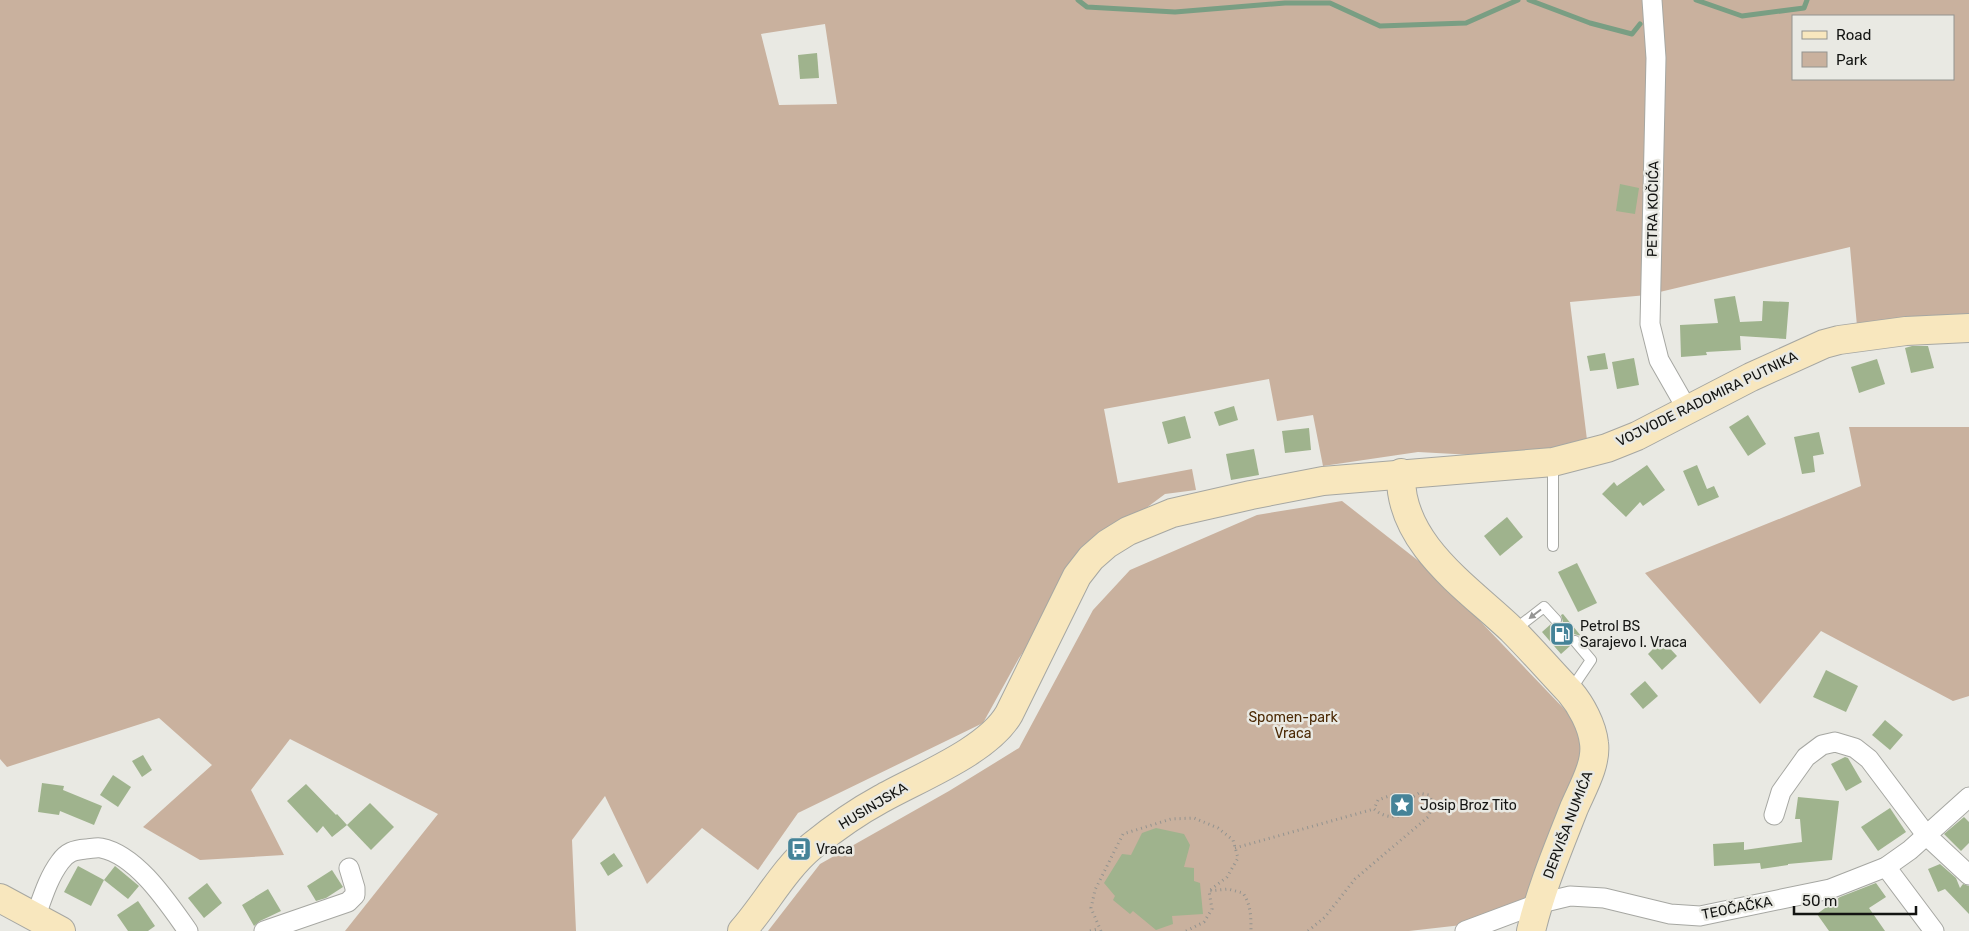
<svg xmlns="http://www.w3.org/2000/svg" width="1969" height="931" viewBox="0 0 1969 931" font-family="Rubik,sans-serif">
	<style>
		.green { fill: #c9b19e; fill-rule: evenodd }
		.lines { fill: none; stroke-linecap: round; stroke-linejoin: round }
		.stream { stroke: #799e83; stroke-width: 5 }
		.building { fill: #9fb38d }
		.service-casing { stroke: #a6a7a2; stroke-width: 12 }
		.minor-casing { stroke: #a6a7a2; stroke-width: 21 }
		.secondary-casing { stroke: #a6a7a2; stroke-width: 30 }
		.path { stroke: #93938f; stroke-width: 3; stroke-dasharray: 1 4; stroke-linecap: butt }
		.service { stroke: #fff; stroke-width: 10 }
		.minor { stroke: #fff; stroke-width: 19 }
		.secondary { stroke: #f8e7be; stroke-width: 28 }
		.oneway { fill: #959594 }
		.labels { text-anchor: middle; dominant-baseline: central; stroke-width: 5; stroke-linejoin: round; paint-order: stroke }
		.street-label { font-size: 14px; fill: #131412; stroke: #e9e9e3 }
		.poi-label { font-size: 14px; fill: #131412; stroke: #e9e9e3; text-anchor: start }
		.park-label { font-size: 14px; fill: #4b2904; stroke: #e9e9e3 }
	</style>
	<rect width="100%" height="100%" fill="#e9e9e3"/>
	<g class="green">
		<path d="M0,0h1969v318l-112,8 -7,-79 -203,48 -77,7 18,146 -78,9 -92,-5 -95,14 -10,-51 -36,6 -8,-42 -165,30 14,74 74,-14 4,21 -31,4 -67,50 -79,114 -36,65 -185,90 -40,57 -56,-42 -55,56 -42,-88 -33,44 4,91h-231l93,-117 -148,-75 -39,51 33,65 -84,5 -57,-33 69,-62 -53,-47 -152,49 -7,-8zM1793,16h160v63h-160zM825,24l12,80 -58,1 -18,-71z"/>
		<path d="M1849,427h120v269l-16,5 -132,-70 -61,73 -115,-131 216,-87z"/>
		<path d="M1342,501l92,72 157,164 -50,179 -132,15h-641l52,-67 129,-73 70,-43 74,-138 37,-40 127,-55z"/>
	</g>
	<g class="lines">
		<g class="stream">
			<path d="M1078,0l9,7 88,5 110,-9h45l50,23 86,-3 52,-23"/>
			<path d="M1529,0l61,23 42,11 8,-10"/>
			<path d="M1696,0l46,16 62,-8 3,-8"/>
		</g>
	</g>
	<g class="building">
		<path d="M817,53l2,25 -19,1 -2,-24z"/>
		<path d="M1620,184l19,4 -4,26 -19,-3z"/>
		<path d="M1735,296l5,26 22,-1 1,-20 26,1 -3,37 -46,-3 1,14 -35,2 1,3 -26,2 -1,-32 38,-2 -4,-24z"/>
		<path d="M1912,346h16l6,22 -23,5 -6,-25z"/>
		<path d="M1605,353l3,16 -18,2 -3,-15z"/>
		<path d="M1634,358l5,27 -22,4 -5,-27z"/>
		<path d="M1877,359l8,25 -26,9 -8,-26z"/>
		<path d="M1234,406l4,14 -19,6 -5,-14z"/>
		<path d="M1748,415l18,29 -18,12 -19,-29z"/>
		<path d="M1185,416l6,22 -23,6 -6,-22z"/>
		<path d="M1309,428l2,22 -26,3 -3,-22z"/>
		<path d="M1819,432l5,22 -11,2 2,16 -13,2 -8,-37z"/>
		<path d="M1254,449l5,26 -28,5 -5,-26z"/>
		<path d="M1647,465l18,25 -22,16 -3,-4 -14,15 -24,-23 12,-12 3,4z"/>
		<path d="M1697,465l10,24 7,-3 5,11 -21,9 -15,-35z"/>
		<path d="M1507,517l16,20 -23,19 -16,-20z"/>
		<path d="M1577,563l20,40 -19,9 -20,-40z"/>
		<path d="M1563,614l18,22 -7,-2 -4,2 -2,6 2,4 -9,8 -19,-22 9,-8 3,3 6,-2 3,-3 -2,-7z"/>
		<path d="M1662,640l15,16 -15,14 -14,-16z"/>
		<path d="M1826,670l32,16 -12,26 -33,-15z"/>
		<path d="M1645,681l13,15 -15,13 -13,-15z"/>
		<path d="M1885,720l18,15 -13,15 -18,-15z"/>
		<path d="M143,755l9,15 -10,7 -10,-16z"/>
		<path d="M1845,757l3,1 14,24 -16,9 -15,-27z"/>
		<path d="M113,775l18,12 -13,20 -18,-12z"/>
		<path d="M42,783l22,3 -1,4 39,16 -8,19 -34,-14 -1,4 -21,-3z"/>
		<path d="M306,784l30,31 1,-1 10,11 -15,12 -9,-11 -6,7 -30,-32z"/>
		<path d="M1798,797l41,4 -7,59 -44,4v1l-27,4 -1,-6 -46,3 -1,-22 31,-2v8l58,-8 -2,-23h-5z"/>
		<path d="M370,803l24,24 -23,23 -24,-25z"/>
		<path d="M1890,808l16,24 -28,19 -17,-24z"/>
		<path d="M1964,817l5,5v21l-8,8 -17,-17z"/>
		<path d="M1156,828l28,6 6,11 -6,22 10,1v13l6,2 3,31 -31,2 1,8 -17,6 -23,-19 -3,3 -17,-14 2,-4 -11,-13 18,-29 9,1 11,-22z"/>
		<path d="M614,853l9,13 -15,10 -8,-13z"/>
		<path d="M1940,864l16,14 4,10 3,-4 6,2v28l-24,-25 -7,3 -10,-23z"/>
		<path d="M78,866l26,14 -13,26 -27,-14z"/>
		<path d="M115,866l24,20 -11,13 -24,-19z"/>
		<path d="M332,870l11,17 -17,11 -10,3 -9,-15z"/>
		<path d="M207,883l15,20 -18,15 -16,-20z"/>
		<path d="M1876,883l10,14 -17,11 16,23h-56l-12,-17 23,-17z"/>
		<path d="M268,889l13,22 -21,10 -6,5 -12,-21z"/>
		<path d="M138,901l17,25 -7,5h-20l-11,-16z"/>
	</g>
	<g class="lines">
		<defs>
			<g id="service">
				<path d="M1553,546v-83"/>
				<path d="M1513,631l31,-24 12,13"/>
				<path d="M1570,691l21,-31 -16,-19"/>
			</g>
			<g id="minor">
				<path d="M1652,0l4,58 -6,266 9,36 28,49"/>
				<path d="M1774,815l7,-23 25,-35 16,-12 13,-3 20,6 14,11 58,77 42,39"/>
				<path d="M1886,867l48,64"/>
				<path d="M35,918c7,-19 13,-40 25,-56 7,-10 14,-12 26,-13 4,0 10,-2 15,-1 36,7 67,55 87,83"/>
				<path d="M264,931l84,-29 7,-7v-7l-6,-20"/>
				<path d="M1465,931l72,-27 33,-8 34,2 66,16 30,2 130,-27 56,-22 24,-17 59,-53"/>
			</g>
			<g id="secondary">
				<path d="M1401,473c-3,70 66,114 111,157 20,20 38,41 58,62 11,13 22,33 24,51 3,21 -12,46 -20,65 -16,41 -33,81 -43,123"/>
				<path d="M0,898l61,33"/>
				<path d="M742,931c24,-27 42,-62 70,-85 21,-17 45,-34 69,-47 37,-21 107,-48 128,-85l68,-138 14,-18 16,-14 21,-13 44,-18 79,-18 72,-14 230,-19 54,-14 30,-12 114,-59 73,-33 15,-4 67,-9 63,-3"/>
			</g>
		</defs>
		<use href="#service" class="service-casing"/>
		<use href="#minor" class="minor-casing"/>
		<use href="#secondary" class="secondary-casing"/>
		<g class="path">
			<path d="M1392,795l19,3 1,9c-9,13 -27,12 -38,2l4,-9z"/>
			<path d="M1235,848l139,-39"/>
			<path d="M1090,931l8,-2"/>
			<path d="M1101,931l-10,-23 4,-18 28,-56 48,-15 23,-1 24,10 15,12 5,18 -11,19 -18,14"/>
			<path d="M1186,931l18,-9 8,-13 -3,-18 19,-2 15,4c8,12 8,24 8,38"/>
			<path d="M1308,931l17,-14 30,-38 73,-62c4,-9 6,-14 1,-22l-10,-2 -8,5"/>
		</g>
		<use href="#service" class="service"/>
		<use href="#minor" class="minor"/>
		<use href="#secondary" class="secondary"/>
	</g>
	<defs><path id="oneway-solid" d="M-6-.8H1V-3.2L6.5 0L1 3.2V.8H-6Z" transform="scale(1.25)"/></defs>
	<use class="oneway" href="#oneway-solid" transform="translate(1535 614) rotate(143)"/>
	<defs>
		<symbol id="fuel-square" viewBox="-11 -11 22 22"><rect x="-9" y="-9" width="18" height="18" rx="4" fill="#458398" stroke="#e9e9e3"/><path d="M-5.5-6h7V0h2V4h1.3V-2.5L3-4.5l.8-.8L6-3V5H2.5V1h-1V6h-7ZM-4.2-4.7v3.2H.2V-4.7Z" fill="#fff"/></symbol>
		<symbol id="sight-square" viewBox="-11 -11 22 22"><rect x="-9" y="-9" width="18" height="18" rx="4" fill="#458398" stroke="#e9e9e3"/><path d="M0-6L1.8-2.2L6-1.7L2.9 1.2L3.7 5.4L0 3.3L-3.7 5.4L-2.9 1.2L-6-1.7L-1.8-2.2Z" fill="#fff"/></symbol>
		<symbol id="bus-square" viewBox="-11 -11 22 22"><rect x="-9" y="-9" width="18" height="18" rx="4" fill="#458398" stroke="#e9e9e3"/><path d="M-5-6H5V4H4V6H2V4H-2V6H-4V4H-5ZM-3.5-4V0h7V-4ZM-3.5 1.2v1.5H-2V1.2ZM2 1.2v1.5H3.5V1.2Z" fill="#fff"/></symbol>
	</defs>
	<g fill-rule="evenodd">
		<use href="#fuel-square" x="1548" y="620" width="28" height="28"/>
		<use href="#sight-square" x="1388" y="791" width="28" height="28"/>
		<use href="#bus-square" x="785" y="835" width="28" height="28"/>
	</g>
	<g class="labels">
		<g class="street-label">
			<text transform="translate(1653 209) rotate(-89)">PETRA KOČIĆA</text>
			<text transform="translate(1707 399) rotate(-26)">VOJVODE RADOMIRA PUTNIKA</text>
			<text transform="translate(873 806) rotate(-31)">HUSINJSKA</text>
			<text transform="translate(1568 825) rotate(-69)">DERVIŠA NUMIĆA</text>
			<text transform="translate(1737 908) rotate(-11)">TEOČAČKA</text>
		</g>
		<g class="poi-label">
			<text x="1580" y="626">Petrol BS<tspan x="1580" dy="16">Sarajevo I. Vraca</tspan></text>
			<text x="1420" y="805">Josip Broz Tito</text>
			<text x="816" y="849">Vraca</text>
		</g>
		<g class="park-label">
			<text x="1293" y="717">Spomen-park<tspan x="1293" dy="16">Vraca</tspan></text>
		</g>
	</g>
	<rect x="1792" y="15" width="162" height="65" fill="#e9e9e3" stroke="#93948f"/>
	<rect x="1802" y="31" width="25" height="8" fill="#f8e7be" stroke="#93948f"/>
	<text x="1836" y="40" font-size="15" fill="#131412">Road</text>
	<rect x="1802" y="52" width="25" height="15" fill="#c9b19e" stroke="#93948f"/>
	<text x="1836" y="65" font-size="15" fill="#131412">Park</text>
	<path d="M1794 906v8h122v-8" fill="none" stroke="#131412" stroke-width="2.5"/>
	<text x="1802" y="906" font-size="15" fill="#131412" stroke="#e9e9e3" stroke-width="4" paint-order="stroke">50 m</text>
</svg>
